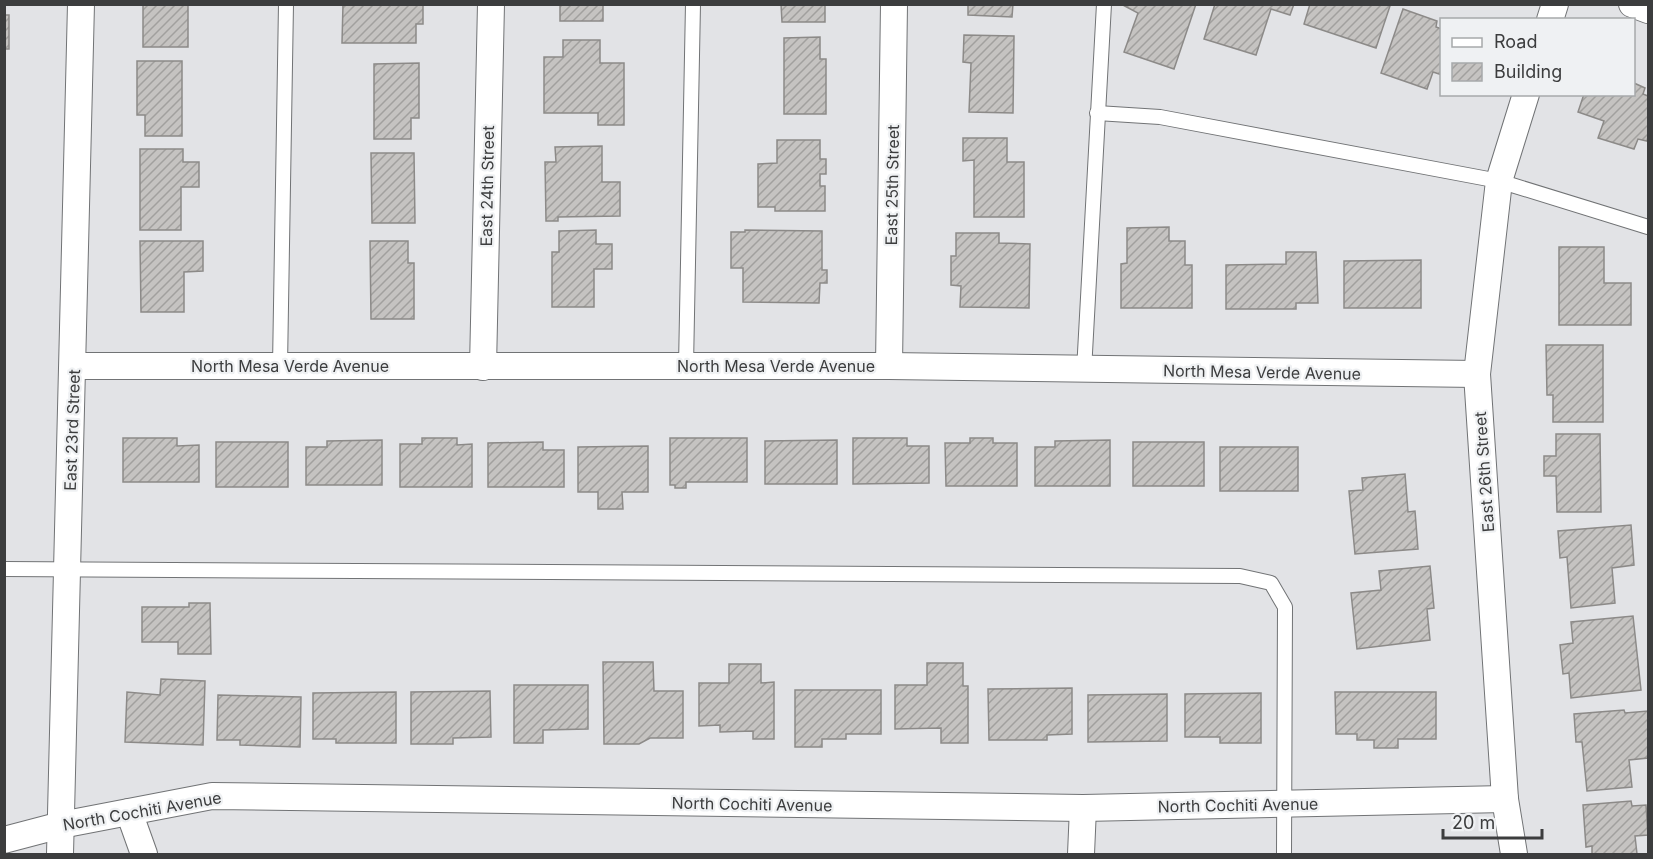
<svg xmlns="http://www.w3.org/2000/svg" width="1653" height="859" viewBox="0 0 1653 859" font-family="Inter,sans-serif">
	<style>
		.building { fill: url(#building-hatch); stroke: #8c8a88; stroke-width: 1.5 }
		.lines { fill: none; stroke-linecap: round; stroke-linejoin: round }
		.service-casing { stroke: #717375; stroke-width: 16 }
		.minor-casing { stroke: #717375; stroke-width: 28 }
		.service { stroke: #fff; stroke-width: 14 }
		.minor { stroke: #fff; stroke-width: 26 }
		.labels { text-anchor: middle; dominant-baseline: central; stroke-width: 4.5; stroke-linejoin: round; paint-order: stroke }
		.street-label { font-size: 16px; fill: #3c3d3e; stroke: #eff1f3 }
	</style>
	<defs>
		<pattern id="building-hatch" width="6" height="6" patternUnits="userSpaceOnUse" patternTransform="scale(1.5)"><rect width="6" height="6" fill="#c5c3c1"/><path d="M-1 1l2-2M0 6l6-6M5 7l2-2" fill="none" stroke="#a1a09e"/></pattern>
	</defs>
	<rect width="100%" height="100%" fill="#e2e3e6"/>
	<g class="building">
		<rect x="143" y="4" width="45" height="43"/>
		<path d="M343,4h80v20h-7v19h-74z"/>
		<rect x="560" y="4" width="43" height="17"/>
		<path d="M781,4h44v18h-43z"/>
		<path d="M968,4h45l-1,13 -44,-2z"/>
		<path d="M1121,4h75l-22,65 -50,-17 14,-39z"/>
		<path d="M1215,4h79l-4,11 -19,-6 -15,46 -52,-16z"/>
		<path d="M1310,4h76l4,2 -14,42 -72,-24z"/>
		<path d="M1403,9l34,12 -1,6 6,2v46l-9,-3 -6,17 -46,-16z"/>
		<rect x="4" y="15" width="5" height="34"/>
		<path d="M964,35l50,1 -1,77 -44,-1 2,-49 -8,-1z"/>
		<path d="M820,37v22h6v55h-42v-76z"/>
		<path d="M563,40h37v23h24v62h-26v-12h-54v-56h19z"/>
		<path d="M137,61h45v75h-37v-21h-8z"/>
		<path d="M419,63v55h-8v21h-37v-75z"/>
		<path d="M1634,83l11,5 -2,6 5,2v41l-1,4 -9,-2 -4,10 -36,-11 6,-17 -26,-9 6,-18h50z"/>
		<path d="M963,138h44v24h17v55h-50v-57l-11,1z"/>
		<path d="M777,140h43v19h6v15h-6v12h5v25h-50v-4h-17v-43l19,-1z"/>
		<path d="M602,146v36h18v34l-62,1v4h-12l-1,-59h11l-1,-15z"/>
		<path d="M140,149h43v13h16v25h-18v43h-41z"/>
		<path d="M371,153h43l1,70h-43z"/>
		<path d="M1169,227v14h16v24h7v43h-71v-44l6,-1v-35z"/>
		<path d="M596,230v14h16v25h-18v38h-42v-55h7v-21z"/>
		<path d="M745,230l77,1v39h5v13h-7l-1,20 -76,-1v-34h-12v-36h14z"/>
		<path d="M956,233h43v10l31,1 -1,64 -69,-1 1,-21 -10,-1v-29h5z"/>
		<path d="M140,241h63v30l-19,1v40h-43z"/>
		<path d="M370,241h38v22h6v56h-43z"/>
		<path d="M1559,247h45v36h27v42h-72z"/>
		<path d="M1286,252h30l2,51h-22v6h-70v-44l60,-1z"/>
		<path d="M1421,260v48h-77v-47z"/>
		<path d="M1546,345h57v77h-50v-27h-6z"/>
		<path d="M1556,434h44l1,78h-44l-1,-36h-12v-20h12z"/>
		<path d="M123,438h54v8l22,-1v37h-76z"/>
		<path d="M422,438h35v7l15,-1v43h-72v-43h22z"/>
		<path d="M670,438h77v44h-61v6h-11v-3h-5z"/>
		<path d="M853,438h54v8h22v37l-76,1z"/>
		<path d="M970,438h23v5h24v43h-71l-1,-43h25z"/>
		<path d="M382,440v45h-76v-38h21v-6z"/>
		<path d="M837,440v44h-72v-43z"/>
		<path d="M1110,440v46h-75v-39h20v-6z"/>
		<rect x="216" y="442" width="72" height="45"/>
		<path d="M543,442v8h21v37h-76v-44z"/>
		<rect x="1133" y="442" width="71" height="44"/>
		<path d="M648,446v46h-26l1,17h-25v-17h-20v-45z"/>
		<rect x="1220" y="447" width="78" height="44"/>
		<path d="M1405,474l3,38 7,-1 3,38 -63,5 -6,-63 14,-1 -1,-12z"/>
		<path d="M1631,525l3,40 -22,3 3,35 -44,5 -4,-51 -7,1 -2,-27z"/>
		<path d="M1430,566l4,42 -7,1 3,31 -73,9 -6,-56 30,-3 -2,-19z"/>
		<path d="M189,603h21l1,51h-33v-12h-36v-35h47z"/>
		<path d="M1633,616l8,74 -70,8 -2,-25 -6,1 -3,-29 13,-2 -2,-21z"/>
		<path d="M603,662h50l1,29h29v47h-33l-11,6h-35z"/>
		<path d="M927,663h36v23h5v57h-27v-15l-46,1v-44h32z"/>
		<path d="M729,664h32v19l13,-1v57h-21v-8l-33,1v-7l-21,1v-43h30z"/>
		<path d="M161,679l44,2 -2,64 -78,-3 2,-50 33,3z"/>
		<path d="M514,685h74v44l-45,1v13h-29z"/>
		<path d="M1072,688v46l-25,1v5h-58l-1,-51z"/>
		<path d="M795,690h86v44h-35v5h-24v8h-27z"/>
		<path d="M490,691l1,46 -38,1v6h-42v-52z"/>
		<path d="M396,692v51h-60v-4h-23v-46z"/>
		<path d="M1335,692h101v47h-38v9h-24v-8h-17v-6h-21z"/>
		<path d="M1261,693v50h-41v-6h-35v-43z"/>
		<path d="M1167,694v47l-79,1v-47z"/>
		<path d="M218,695l83,2 -1,50 -60,-2v-5h-23z"/>
		<path d="M1624,710l1,3 23,-2v47l-19,2 3,27 -45,4 -5,-49h-6l-2,-28z"/>
		<path d="M1631,801l1,5 14,-1 2,30 -13,1 2,18h-45v-8l-6,1 -3,-42z"/>
	</g>
	<g class="lines">
		<defs>
			<g id="service">
				<path d="M1097,113l63,4 339,64 149,46"/>
				<path d="M280,366l6,-362"/>
				<path d="M686,366l7,-362"/>
				<path d="M1084,371l20,-367"/>
				<path d="M4,569l1236,7 31,7 14,24 -1,247"/>
			</g>
			<g id="minor">
				<path d="M1632,4l16,6"/>
				<path d="M1550,20l5,-16"/>
				<path d="M74,366h815l588,8"/>
				<path d="M889,366l5,-362"/>
				<path d="M483,367l8,-363"/>
				<path d="M129,812l15,42"/>
				<path d="M4,840l57,-15 151,-29 871,12 422,-9"/>
				<path d="M60,854l21,-850"/>
				<path d="M1081,854l2,-46"/>
				<path d="M1514,854l-9,-55 -28,-425 22,-193 27,-87"/>
			</g>
		</defs>
		<use href="#service" class="service-casing"/>
		<use href="#minor" class="minor-casing"/>
		<use href="#service" class="service"/>
		<use href="#minor" class="minor"/>
	</g>
	<g class="labels">
		<g class="street-label">
			<text transform="translate(892 185) rotate(-89)">East 25th Street</text>
			<text transform="translate(487 186) rotate(-89)">East 24th Street</text>
			<text x="290" y="366">North Mesa Verde Avenue</text>
			<text x="776" y="366">North Mesa Verde Avenue</text>
			<text transform="translate(1262 372) rotate(1)">North Mesa Verde Avenue</text>
			<text transform="translate(72 430) rotate(-88)">East 23rd Street</text>
			<text transform="translate(1484 472) rotate(-94)">East 26th Street</text>
			<text transform="translate(752 804) rotate(1)">North Cochiti Avenue</text>
			<text transform="translate(1238 805) rotate(-1)">North Cochiti Avenue</text>
			<text transform="translate(142 811) rotate(-10)">North Cochiti Avenue</text>
		</g>
	</g>
	<rect width="1653" height="859" fill="none" stroke="#3c3d3e" stroke-width="12"/>
	<rect x="1440" y="18" width="195" height="78" fill="#eff1f3" stroke="#a7a9ab" stroke-width="1.5"/>
	<rect x="1452" y="38" width="30" height="9" fill="#ffffff" stroke="#a7a9ab" stroke-width="1.5"/>
	<text x="1494" y="48" font-size="18" fill="#3c3d3e">Road</text>
	<rect x="1452" y="63" width="30" height="18" fill="url(#building-hatch)" stroke="#a7a9ab" stroke-width="1.5"/>
	<text x="1494" y="78" font-size="18" fill="#3c3d3e">Building</text>
	<path d="M1443 829v9h99v-9" fill="none" stroke="#3c3d3e" stroke-width="3"/>
	<text x="1452" y="829" font-size="18" fill="#3c3d3e" stroke="#eff1f3" stroke-width="4.5" paint-order="stroke">20 m</text>
</svg>
